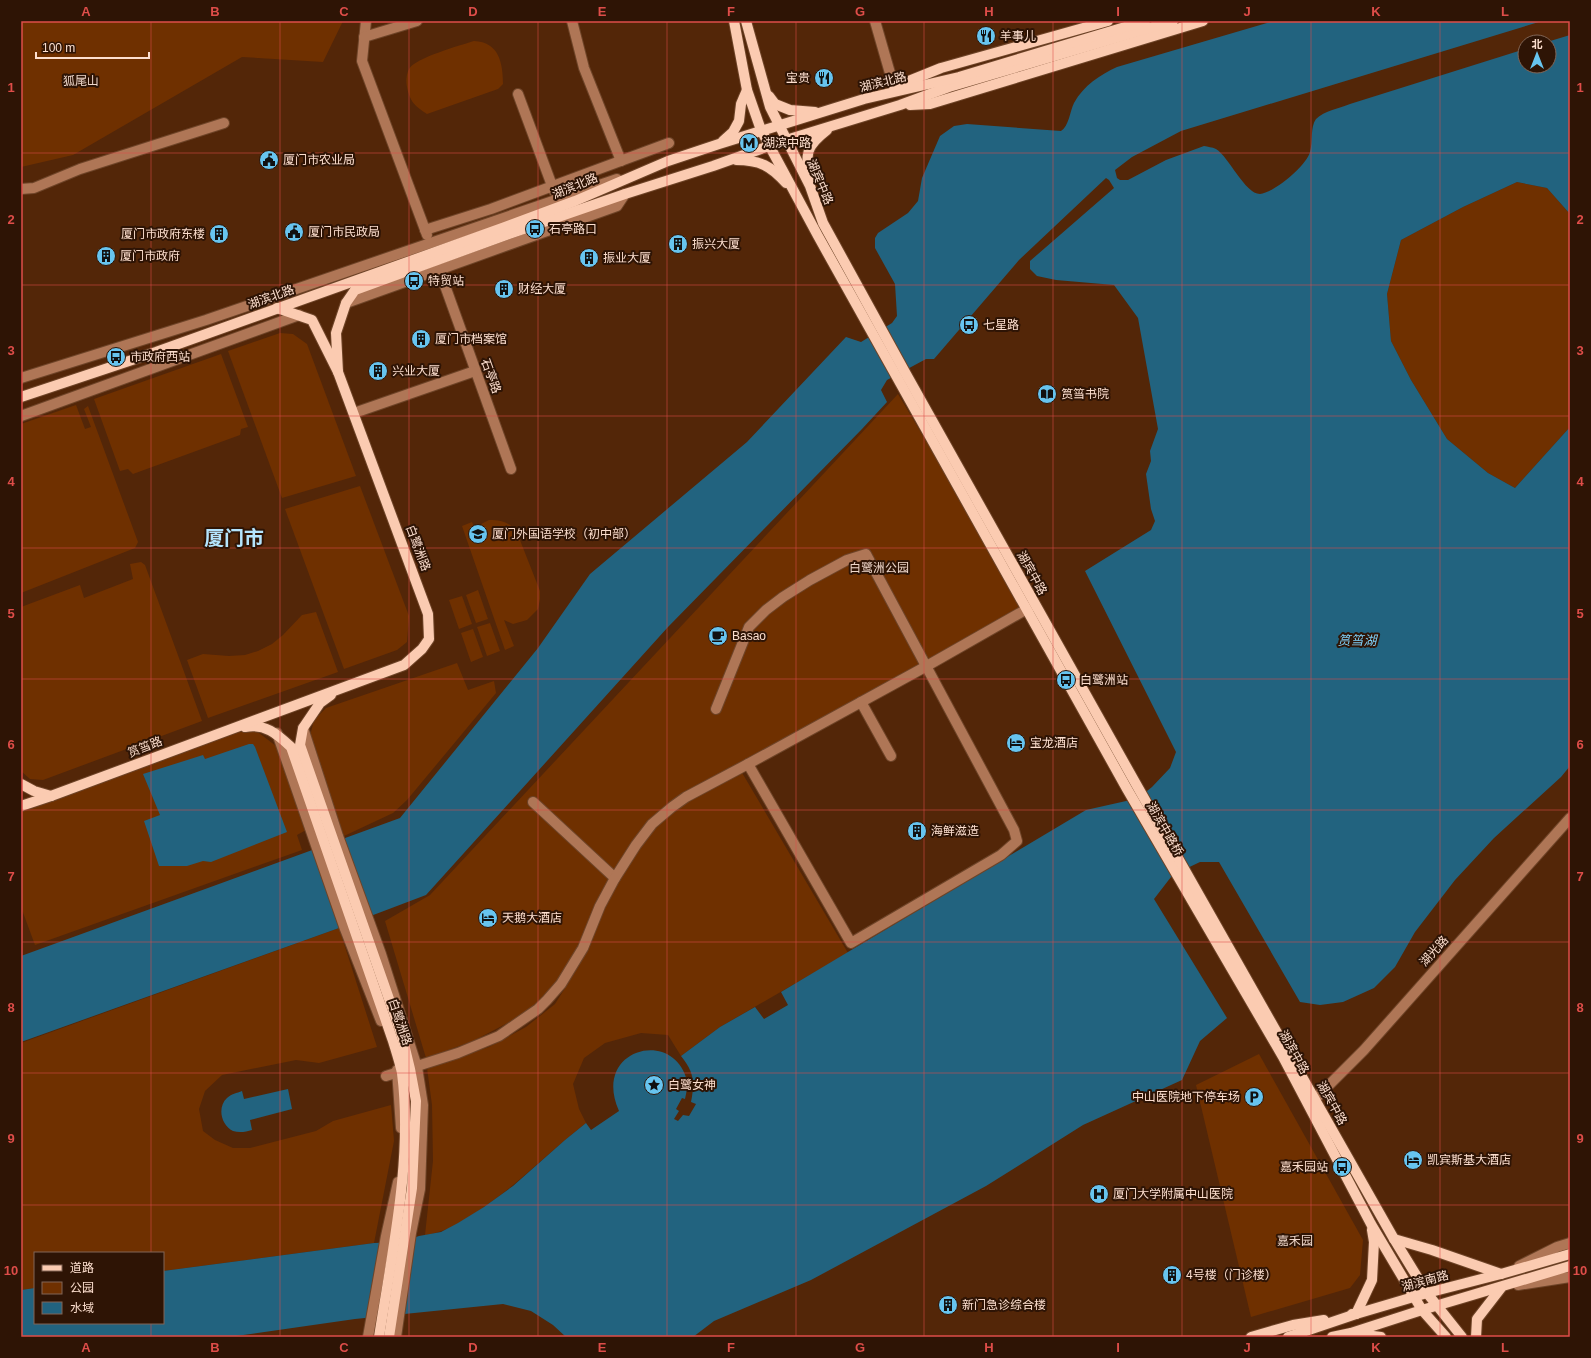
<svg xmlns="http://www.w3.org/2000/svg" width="1591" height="1358" viewBox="0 0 1591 1358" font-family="Helvetica,'Noto Sans SC',sans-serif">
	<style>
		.green { fill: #6f3000 }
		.water { fill: #22637f }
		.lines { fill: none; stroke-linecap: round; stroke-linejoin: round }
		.minor-casing { stroke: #6e4428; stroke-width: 12 }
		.major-casing { stroke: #6e4428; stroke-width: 12 }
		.minor { stroke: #af7656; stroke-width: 10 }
		.major { stroke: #fbcbb1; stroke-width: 10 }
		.grid { fill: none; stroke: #de4d49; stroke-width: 1; stroke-opacity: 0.55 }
		.labels { text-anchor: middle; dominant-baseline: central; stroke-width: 4; stroke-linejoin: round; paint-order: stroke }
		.poi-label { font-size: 12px; fill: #fddfcf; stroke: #2e1405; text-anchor: start }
		.park-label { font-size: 12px; fill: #efd7ca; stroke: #2e1405 }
		.street-label { font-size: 12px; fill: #fddfcf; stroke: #2e1405 }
		.water-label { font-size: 13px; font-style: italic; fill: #7ecef5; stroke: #2e1405 }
		.town-label { font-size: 20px; font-weight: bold; fill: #b4e4fd; stroke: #2e1405 }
		.neatline { fill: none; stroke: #de4d49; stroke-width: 1.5 }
		.grid-label { font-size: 13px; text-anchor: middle; font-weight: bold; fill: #de4d49 }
	</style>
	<rect width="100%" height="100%" fill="#532608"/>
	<g class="green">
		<path d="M21,21h322l-20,41 -81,-5 -169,98 -52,12z"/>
		<path d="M474,41c25,1 29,22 29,43l-5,5 -71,25c-12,-8 -17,-12 -20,-27 -1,-5 -1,-12 2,-18 6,-11 52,-24 65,-28z"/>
		<path d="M1517,182l30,6 23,26v213l-55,61 -27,-15 -41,-34 -36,-59 -20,-39 -4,-47 14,-54 62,-33z"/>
		<path d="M280,333l13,1 14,10 49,132 -74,22 -54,-147z"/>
		<path d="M221,354l27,73 -7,2 -1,6 -107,39 -5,-5 -8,2 -26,-72z"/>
		<path d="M898,394l129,216 -341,181 -35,27 -31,51 -37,79 -22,36 -44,34 -44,23 -47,17 -41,-137 45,-26z"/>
		<path d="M76,405l9,24 6,-2 -7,-18 4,-3 50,136 -3,6 -114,45v-169z"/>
		<path d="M360,486l49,130 -2,26 -10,8 -53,19 -59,-160z"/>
		<path d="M489,520c12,0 19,2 27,10l24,61v8l-2,10 -11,11 -14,4 -9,-4 10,26 -9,4 -43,-124 10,-4 3,7 8,-6z"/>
		<path d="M141,562l4,3 57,156 -159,59 -13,-1 -9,-8v-164l59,-22 4,13 49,-19 -3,-15z"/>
		<path d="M478,590l10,29 -12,4 -10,-28z"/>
		<path d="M462,596l10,28 -13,5 -10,-29z"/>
		<path d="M316,612l22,60 -130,46 -21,-58 16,-6 26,2 16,-1 13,-4 14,-7 11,-9 19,-20z"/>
		<path d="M490,623l10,28 -13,5 -10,-29z"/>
		<path d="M473,629l10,28 -12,5 -10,-29z"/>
		<path d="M457,663l11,27 26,-9 2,12 -89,107 -14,13 -49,23 -34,-100 4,-16 12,-12z"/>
		<path d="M250,730l9,3 17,13 30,84 -9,5 5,15 -267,95 -14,-38v-95l206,-78z"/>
		<path d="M741,771l107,182 -128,74 -39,29 -13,-21 -27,-2 -36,10 -21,15 -11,26 6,25 7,14c-39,30 -72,66 -114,92 -16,10 -27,17 -47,20l8,-74 -1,-56 -5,-37 62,-21 37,-20 29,-23 24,-38 35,-77 34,-54 39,-35z"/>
		<path d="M339,928l38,119 -58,16 -23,-3 -74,15 -17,16 -6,18 4,22 12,9 18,8h17l66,-17 17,-10 58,-16 3,36 -20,102 -211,28v-18h-128v35l-14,2v-247z"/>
		<path d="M1259,1054l104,186 -3,35 -10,13 -99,29 -55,-232z"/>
	</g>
	<g class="water">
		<path d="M1274,21h268l-361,110 -49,26 -17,13 2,8 3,2h8l38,-20 38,-14c4,1 8,1 12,3 13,8 29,45 44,45 14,-1 47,-29 50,-42 3,-10 0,-25 6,-33 8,-8 24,-11 34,-15l175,-55v17h24v-24h-2l23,-7v179l-23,-26 -30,-6 -54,25 -62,33 -14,54 4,47 20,39 36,59 41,34 27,15 55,-61v339l-9,11 -67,61 -39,42 -40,52 -20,35 -21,21 -31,14 -23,3 -20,-3 -81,-140h-19l-21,10 -8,5 -17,22 73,119 -27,23 -18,39 -99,45 -97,61 -175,94 -97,41 -21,16h-127l-13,-12 -22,-14 -28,-7 -148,15 -126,18h-208v-47l14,-2v35h128v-52l211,-28 28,-1 17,-6 22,-4 17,-9 26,-16 29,-21 52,-46 21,-17 5,7 28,-19c-28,-62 55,-84 68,-30 1,5 -1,13 -2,18l-3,-1 -6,11 3,2 -5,8 4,2 5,-6 6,1 7,-12 -5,-2c4,-20 3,-30 -10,-46l39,-29 35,-20 9,12 24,-14 -7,-13 305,-182 49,-11 7,-4 10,-8 18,-19 6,-16 -91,-181 66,-41 4,-9 -4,-12 -5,-35 5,-13 -1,-10 8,-22 -20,-111 -24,-33 -58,-5 -19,-4 -7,-7v-8l84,-73 -5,-8 -3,-2 -87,82 -85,99h-8l-39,21 -6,10 6,12 -25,27 -194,198 -242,268 -87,33 -318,114v-86l379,-138 138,-170 52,-74 157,-132 99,-105 15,5 31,-19 5,-7 -2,-32 -20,-36v-10l3,-5 30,-20 10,-12 4,-23 18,-42 14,-10 13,-2 94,7c8,-5 9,-20 13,-28 10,-18 26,-28 43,-36z"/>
		<path d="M249,744h4l2,3 32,85 -76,30 -8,-1 -16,5h-28l-15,-45 16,-6 -17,-41 60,-19 2,4z"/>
		<path d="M288,1089l4,20 -42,11 2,10c-6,2 -13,3 -19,1 -12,-6 -16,-24 -6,-33 4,-4 10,-5 15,-7l2,8z"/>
	</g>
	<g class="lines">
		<defs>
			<g id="minor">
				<path d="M366,21l-4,40 65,174"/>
				<path d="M572,21l12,47 37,93"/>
				<path d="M875,21l19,66"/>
				<path d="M364,37l53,-16"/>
				<path d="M518,94l36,97"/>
				<path d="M21,189l13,-1 46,-19 144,-46"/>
				<path d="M425,230l66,-21 178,-66"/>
				<path d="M439,269l72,200"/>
				<path d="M346,303l271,-97 8,-12"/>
				<path d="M21,378l185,-58 411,-141"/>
				<path d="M354,413l121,-42"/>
				<path d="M21,416l278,-101"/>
				<path d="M861,702l30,54"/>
				<path d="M716,709l33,-82 17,-17 17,-13 27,-17 37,-20 19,-6 148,276 3,11 -16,14 -150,88 -103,-179"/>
				<path d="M303,728l35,108 43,118 36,113 6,38 -3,84 -9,44 -15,104"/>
				<path d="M277,733l68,196 36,92"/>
				<path d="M533,802l82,76"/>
				<path d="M397,1070l4,58"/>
				<path d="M386,1076l72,-23 41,-17 39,-27 9,-9 14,-16 22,-36 17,-42 15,-28 21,-33 16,-21 20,-17 14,-10 62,-33 177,-97 109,-62"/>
				<path d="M1315,1099l49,-49 206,-232"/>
				<path d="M1519,1266l38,-19 13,-4"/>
				<path d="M1518,1285l52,-8"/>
				<path d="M368,1337l18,-101 12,-54"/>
			</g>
			<g id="major">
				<path d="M734,21l13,69 14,40 57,106 309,553 156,268 88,167 51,86 24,27"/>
				<path d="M746,21l24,86 40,79 13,37 83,151 230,410 258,455 33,54 35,44"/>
				<path d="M894,87l47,-19 167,-47"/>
				<path d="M769,96l6,8 15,6 25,2"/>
				<path d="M910,105l20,-1 273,-83"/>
				<path d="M723,141l10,-9 6,-11 2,-17 6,-14"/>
				<path d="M736,160c24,0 35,6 50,23"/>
				<path d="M809,180c-3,-27 -4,-33 18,-50"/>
				<path d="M338,372l-2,-39 10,-30 9,-13 154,-56 116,-40 88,-28 73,-26 114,-35 49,-18 224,-66"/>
				<path d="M21,397l135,-45 349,-125 70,-26 93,-40 51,-17 145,-45 95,-22 186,-56"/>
				<path d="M331,695l-11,8 -17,25 -3,17 102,291 8,33 6,32 -4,87 -23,149"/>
				<path d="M245,727c20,-4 32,7 46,20l102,294c3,10 7,22 9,32 11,86 -10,179 -23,264"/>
				<path d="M21,784l13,7 17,5"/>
				<path d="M21,806l30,-10 353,-131 18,-16 7,-10 -1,-25 -90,-242 -26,-52 -35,-12"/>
				<path d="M1394,1239l38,11 69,24"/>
				<path d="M1352,1314h4l16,-34 2,-38 -2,-12"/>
				<path d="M1357,1334l24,3"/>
				<path d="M1251,1337l42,-12 31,-5"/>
				<path d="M1288,1337l68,-23 71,-21 74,-19 69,-20"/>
				<path d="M1332,1337l19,-4 71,-23 148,-44"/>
				<path d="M1476,1337l1,-18 24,-31"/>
			</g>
		</defs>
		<use href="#minor" class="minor-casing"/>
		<use href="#major" class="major-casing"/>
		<use href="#minor" class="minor"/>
		<use href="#major" class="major"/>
	</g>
	<path class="grid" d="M151,21v1232M280,21v1316M409,21v1316M538,21v1316M667,21v1316M796,21v1316M924,21v1316M1053,21v1316M1182,21v1316M1311,21v1316M1440,21v1316M21,153h1549M21,285h1549M21,416h1549M21,548h1549M21,679h1549M21,810h1549M21,942h1549M21,1073h1549M21,1205h1549M151,1323v14"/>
	<defs>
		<symbol id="restaurant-disc" viewBox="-11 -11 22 22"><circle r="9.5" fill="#67c4ef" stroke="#2e1405"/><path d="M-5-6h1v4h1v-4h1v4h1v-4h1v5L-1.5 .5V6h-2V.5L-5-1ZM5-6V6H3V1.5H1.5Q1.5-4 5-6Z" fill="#111"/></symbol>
		<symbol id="metro-disc" viewBox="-11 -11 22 22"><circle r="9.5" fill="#67c4ef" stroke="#2e1405"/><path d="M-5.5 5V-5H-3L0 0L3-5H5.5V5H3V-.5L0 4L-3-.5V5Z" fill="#111"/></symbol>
		<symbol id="civic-disc" viewBox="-11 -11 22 22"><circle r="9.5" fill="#67c4ef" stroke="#2e1405"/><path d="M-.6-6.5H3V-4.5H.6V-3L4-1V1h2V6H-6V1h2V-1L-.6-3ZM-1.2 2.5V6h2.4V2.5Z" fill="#111"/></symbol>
		<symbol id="bus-disc" viewBox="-11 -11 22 22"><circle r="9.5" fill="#67c4ef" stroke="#2e1405"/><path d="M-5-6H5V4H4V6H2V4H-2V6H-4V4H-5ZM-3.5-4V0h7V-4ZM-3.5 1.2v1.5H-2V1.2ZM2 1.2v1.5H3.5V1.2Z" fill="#111"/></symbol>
		<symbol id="building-disc" viewBox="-11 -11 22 22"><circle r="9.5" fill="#67c4ef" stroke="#2e1405"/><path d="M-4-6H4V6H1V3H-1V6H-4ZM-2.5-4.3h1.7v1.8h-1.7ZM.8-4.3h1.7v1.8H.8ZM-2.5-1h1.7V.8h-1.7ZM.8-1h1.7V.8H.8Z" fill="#111"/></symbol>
		<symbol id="library-disc" viewBox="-11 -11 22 22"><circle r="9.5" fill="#67c4ef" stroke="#2e1405"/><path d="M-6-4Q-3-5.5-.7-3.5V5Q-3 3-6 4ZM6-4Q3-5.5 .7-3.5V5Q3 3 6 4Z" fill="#111"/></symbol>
		<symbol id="school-disc" viewBox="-11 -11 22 22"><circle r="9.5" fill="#67c4ef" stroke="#2e1405"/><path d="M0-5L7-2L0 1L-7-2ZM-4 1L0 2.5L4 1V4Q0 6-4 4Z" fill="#111"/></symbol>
		<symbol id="cafe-disc" viewBox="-11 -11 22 22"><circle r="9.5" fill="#67c4ef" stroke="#2e1405"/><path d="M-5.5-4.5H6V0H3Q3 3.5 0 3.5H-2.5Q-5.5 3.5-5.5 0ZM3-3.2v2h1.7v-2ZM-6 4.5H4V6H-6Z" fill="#111"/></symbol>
		<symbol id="hotel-disc" viewBox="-11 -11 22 22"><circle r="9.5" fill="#67c4ef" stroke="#2e1405"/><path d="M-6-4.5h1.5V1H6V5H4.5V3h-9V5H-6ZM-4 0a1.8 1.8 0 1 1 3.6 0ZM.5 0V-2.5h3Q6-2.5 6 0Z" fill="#111"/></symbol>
		<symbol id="sight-disc" viewBox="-11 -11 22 22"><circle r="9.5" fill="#67c4ef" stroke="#2e1405"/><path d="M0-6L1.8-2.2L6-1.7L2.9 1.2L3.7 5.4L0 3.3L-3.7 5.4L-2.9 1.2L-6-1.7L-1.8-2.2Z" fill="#111"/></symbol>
		<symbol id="parking-disc" viewBox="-11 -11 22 22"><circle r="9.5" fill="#67c4ef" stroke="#2e1405"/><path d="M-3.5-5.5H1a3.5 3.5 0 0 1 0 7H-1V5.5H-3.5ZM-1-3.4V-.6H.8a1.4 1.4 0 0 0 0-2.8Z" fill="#111"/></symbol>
		<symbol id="hospital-disc" viewBox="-11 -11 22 22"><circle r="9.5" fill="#67c4ef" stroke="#2e1405"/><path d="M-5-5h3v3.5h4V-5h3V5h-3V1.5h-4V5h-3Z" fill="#111"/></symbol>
	</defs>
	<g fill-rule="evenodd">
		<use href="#restaurant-disc" x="975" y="25" width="22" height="22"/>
		<use href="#restaurant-disc" x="813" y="67" width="22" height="22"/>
		<use href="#metro-disc" x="738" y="132" width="22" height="22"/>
		<use href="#civic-disc" x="258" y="149" width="22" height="22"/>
		<use href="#bus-disc" x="524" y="218" width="22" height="22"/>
		<use href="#civic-disc" x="283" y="221" width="22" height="22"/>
		<use href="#building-disc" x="208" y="223" width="22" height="22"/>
		<use href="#building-disc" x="667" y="233" width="22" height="22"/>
		<use href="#building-disc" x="95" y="245" width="22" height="22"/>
		<use href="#building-disc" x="578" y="247" width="22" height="22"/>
		<use href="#bus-disc" x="403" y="270" width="22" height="22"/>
		<use href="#building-disc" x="493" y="278" width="22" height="22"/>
		<use href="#bus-disc" x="958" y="314" width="22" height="22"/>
		<use href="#building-disc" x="410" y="328" width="22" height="22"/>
		<use href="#bus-disc" x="105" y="346" width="22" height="22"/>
		<use href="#building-disc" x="367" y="360" width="22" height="22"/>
		<use href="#library-disc" x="1036" y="383" width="22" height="22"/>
		<use href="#school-disc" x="467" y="523" width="22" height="22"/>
		<use href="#cafe-disc" x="707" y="625" width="22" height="22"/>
		<use href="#bus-disc" x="1055" y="669" width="22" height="22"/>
		<use href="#hotel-disc" x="1005" y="732" width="22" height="22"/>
		<use href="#building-disc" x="906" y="820" width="22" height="22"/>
		<use href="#hotel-disc" x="477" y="907" width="22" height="22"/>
		<use href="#sight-disc" x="643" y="1074" width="22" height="22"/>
		<use href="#parking-disc" x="1243" y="1086" width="22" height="22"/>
		<use href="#hotel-disc" x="1402" y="1149" width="22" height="22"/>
		<use href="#bus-disc" x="1331" y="1156" width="22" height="22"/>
		<use href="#hospital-disc" x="1088" y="1183" width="22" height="22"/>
		<use href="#building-disc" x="1161" y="1264" width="22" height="22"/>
		<use href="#building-disc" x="937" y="1294" width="22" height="22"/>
	</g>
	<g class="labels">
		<g class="poi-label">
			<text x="1000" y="36">羊事儿</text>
			<text x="810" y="78" text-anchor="end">宝贵</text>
			<text x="763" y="143">湖滨中路</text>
			<text x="283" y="160">厦门市农业局</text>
			<text x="549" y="229">石亭路口</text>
			<text x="308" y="232">厦门市民政局</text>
			<text x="205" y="234" text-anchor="end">厦门市政府东楼</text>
			<text x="692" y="244">振兴大厦</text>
			<text x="120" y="256">厦门市政府</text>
			<text x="603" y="258">振业大厦</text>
			<text x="428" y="281">特贸站</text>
			<text x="518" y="289">财经大厦</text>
			<text x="983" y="325">七星路</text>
			<text x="435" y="339">厦门市档案馆</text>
			<text x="130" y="357">市政府西站</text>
			<text x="392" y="371">兴业大厦</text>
			<text x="1061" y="394">筼筜书院</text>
			<text x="492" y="534">厦门外国语学校（初中部）</text>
			<text x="732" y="636">Basao</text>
			<text x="1080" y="680">白鹭洲站</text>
			<text x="1030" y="743">宝龙酒店</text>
			<text x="931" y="831">海鲜滋造</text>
			<text x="502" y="918">天鹅大酒店</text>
			<text x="668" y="1085">白鹭女神</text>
			<text x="1240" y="1097" text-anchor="end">中山医院地下停车场</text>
			<text x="1427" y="1160">凯宾斯基大酒店</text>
			<text x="1328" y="1167" text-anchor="end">嘉禾园站</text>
			<text x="1113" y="1194">厦门大学附属中山医院</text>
			<text x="1186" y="1275">4号楼（门诊楼）</text>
			<text x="962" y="1305">新门急诊综合楼</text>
		</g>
		<g class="park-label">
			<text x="81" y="81">狐尾山</text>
			<text x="879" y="568">白鹭洲公园</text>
			<text x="1295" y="1241">嘉禾园</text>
		</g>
		<g class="street-label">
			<text transform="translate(883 82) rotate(-14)">湖滨北路</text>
			<text transform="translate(820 182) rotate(67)">湖宾中路</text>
			<text transform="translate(575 186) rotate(-22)">湖滨北路</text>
			<text transform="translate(271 297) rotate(-20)">湖滨北路</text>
			<text transform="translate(491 376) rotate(70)">石亭路</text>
			<text transform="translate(418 548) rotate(69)">白鹭洲路</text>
			<text transform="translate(1032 573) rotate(61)">湖宾中路</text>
			<text transform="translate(145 747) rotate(-21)">筼筜路</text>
			<text transform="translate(1165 829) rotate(60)">湖滨中路桥</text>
			<text transform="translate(1434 951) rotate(-48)">湖光路</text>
			<text transform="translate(400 1022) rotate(71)">白鹭洲路</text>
			<text transform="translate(1294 1052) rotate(61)">湖滨中路</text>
			<text transform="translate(1332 1103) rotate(61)">湖宾中路</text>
			<text transform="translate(1425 1281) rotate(-15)">湖滨南路</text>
		</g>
		<g class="water-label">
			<text x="1357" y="640">筼筜湖</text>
		</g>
		<g class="town-label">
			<text x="234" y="538">厦门市</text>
		</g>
	</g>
	<rect width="1591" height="1358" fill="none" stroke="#2e1405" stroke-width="44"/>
	<rect x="34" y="1252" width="130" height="72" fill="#2e1405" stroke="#816556"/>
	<rect x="42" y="1265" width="20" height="6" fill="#fbcbb1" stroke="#816556"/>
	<text x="70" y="1272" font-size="12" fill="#fddfcf">道路</text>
	<rect x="42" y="1282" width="20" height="12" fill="#6f3000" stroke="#816556"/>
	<text x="70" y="1292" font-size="12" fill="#fddfcf">公园</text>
	<rect x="42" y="1302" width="20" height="12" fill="#22637f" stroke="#816556"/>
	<text x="70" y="1312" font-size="12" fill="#fddfcf">水域</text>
	<g transform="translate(1537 54)"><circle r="19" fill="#2e1405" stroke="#816556"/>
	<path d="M0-3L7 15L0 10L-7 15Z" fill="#67c4ef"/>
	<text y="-6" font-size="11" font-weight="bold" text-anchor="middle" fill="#fddfcf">北</text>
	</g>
	<path d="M36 52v6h113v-6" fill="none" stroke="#fddfcf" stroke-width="2"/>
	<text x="42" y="52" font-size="12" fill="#fddfcf" stroke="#2e1405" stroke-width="3" paint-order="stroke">100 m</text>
	<rect x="22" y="22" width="1547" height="1314" class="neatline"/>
	<g class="grid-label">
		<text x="86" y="16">A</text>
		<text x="215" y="16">B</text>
		<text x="344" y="16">C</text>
		<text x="473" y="16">D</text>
		<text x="602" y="16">E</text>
		<text x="731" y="16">F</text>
		<text x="860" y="16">G</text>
		<text x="989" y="16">H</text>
		<text x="1118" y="16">I</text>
		<text x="1247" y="16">J</text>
		<text x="1376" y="16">K</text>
		<text x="1505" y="16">L</text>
		<text x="11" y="92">1</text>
		<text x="1580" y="92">1</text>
		<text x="11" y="224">2</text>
		<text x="1580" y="224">2</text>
		<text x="11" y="355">3</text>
		<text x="1580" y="355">3</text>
		<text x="11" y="486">4</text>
		<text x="1580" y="486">4</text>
		<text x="11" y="618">5</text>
		<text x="1580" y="618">5</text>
		<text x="11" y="749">6</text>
		<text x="1580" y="749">6</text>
		<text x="11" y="881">7</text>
		<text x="1580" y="881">7</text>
		<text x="11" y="1012">8</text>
		<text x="1580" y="1012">8</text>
		<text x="11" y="1143">9</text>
		<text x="1580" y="1143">9</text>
		<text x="11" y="1275">10</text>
		<text x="1580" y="1275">10</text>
		<text x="86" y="1352">A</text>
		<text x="215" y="1352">B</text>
		<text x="344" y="1352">C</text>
		<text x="473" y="1352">D</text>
		<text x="602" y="1352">E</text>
		<text x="731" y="1352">F</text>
		<text x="860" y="1352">G</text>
		<text x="989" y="1352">H</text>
		<text x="1118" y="1352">I</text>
		<text x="1247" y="1352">J</text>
		<text x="1376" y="1352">K</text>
		<text x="1505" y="1352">L</text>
	</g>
</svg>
